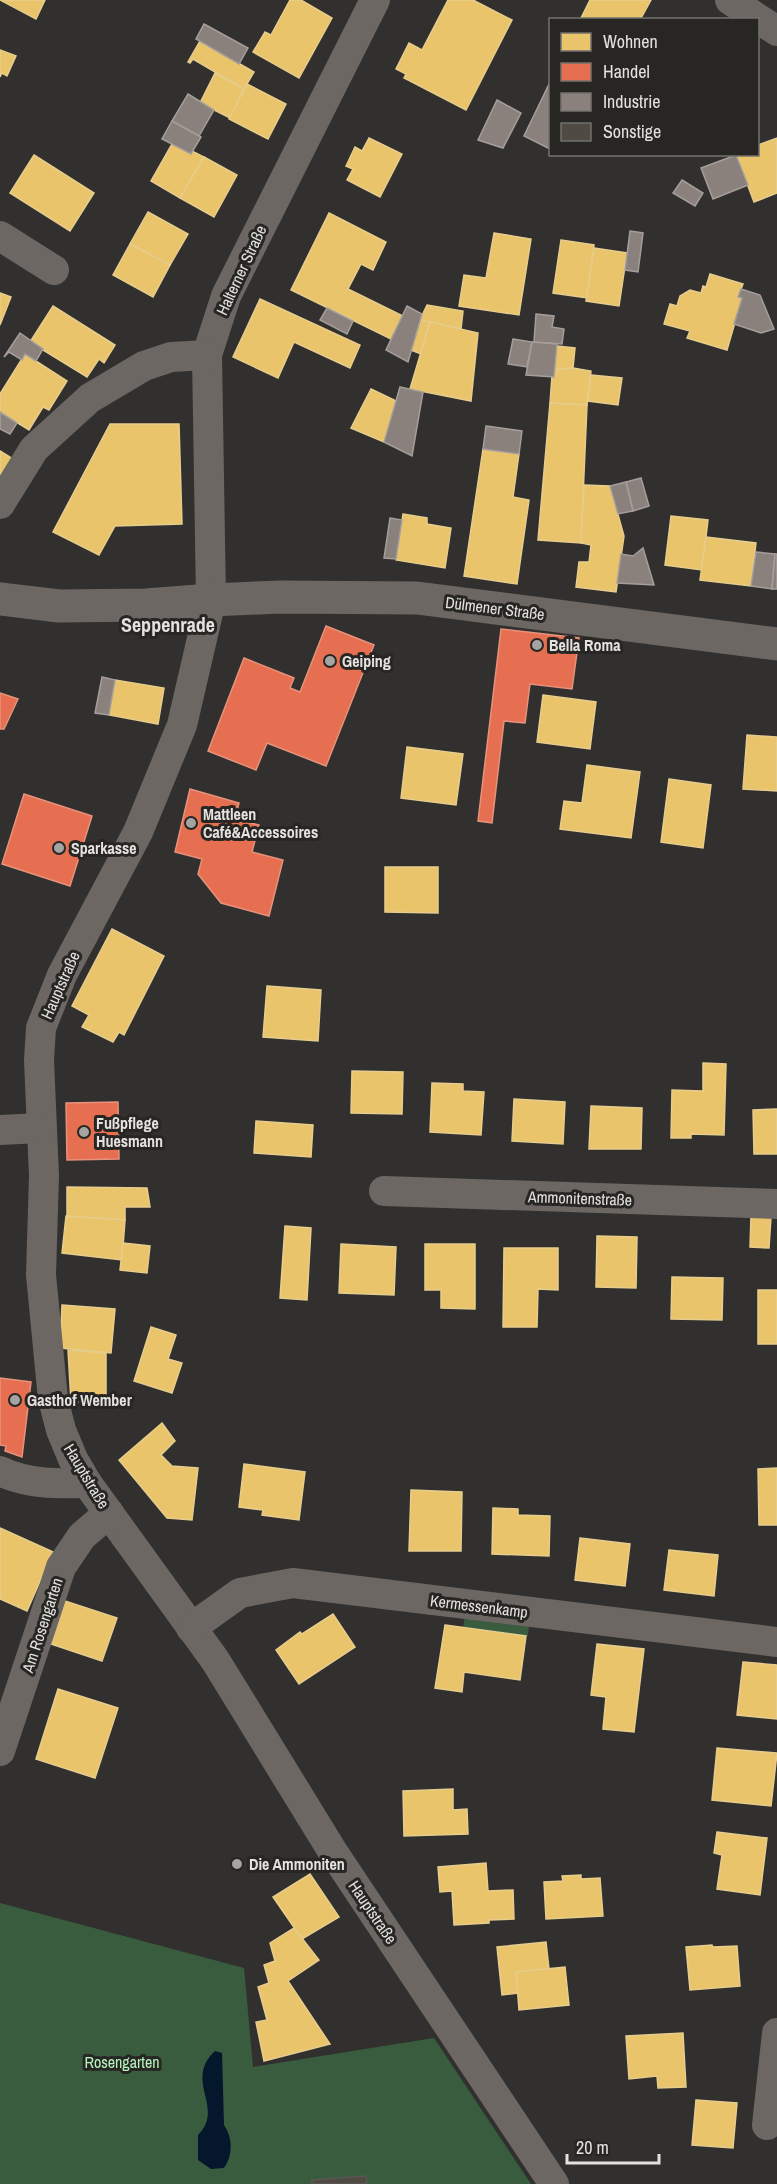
<svg xmlns="http://www.w3.org/2000/svg" width="777" height="2184" viewBox="0 0 777 2184" font-family="'Archivo Narrow',sans-serif">
	<style>
		.green { fill: #395c3e }
		.water { fill: #04172d }
		.homes { fill: #e9c46a; stroke: #e7cd8d; stroke-width: 1.5 }
		.shops { fill: #e76f51; stroke: #e6927c; stroke-width: 1.5 }
		.industry { fill: #8a817c; stroke: #a59e9a; stroke-width: 1.5 }
		.building { fill: #504b42; stroke: #595857; stroke-width: 1.5 }
		.lines { fill: none; stroke-linecap: round; stroke-linejoin: round }
		.minor { stroke: #6c6763; stroke-width: 30 }
		.major { stroke: #6d6764; stroke-width: 33 }
		.poi-dot { fill: #a5a4a2; stroke: #282623; stroke-width: 2 }
		.labels { text-anchor: middle; dominant-baseline: central; stroke-width: 6; stroke-linejoin: round; paint-order: stroke }
		.street-label { font-size: 16px; fill: #e3e2e0; stroke: #282623 }
		.poi-label { font-size: 16px; font-weight: bold; fill: #e3e2e0; stroke: #282623; text-anchor: start }
		.park-label { font-size: 16px; fill: #b2f5bd; stroke: #282623 }
		.quarter-label { font-size: 20px; font-weight: bold; fill: #e3e2e0; stroke: #282623 }
	</style>
	<rect width="100%" height="100%" fill="#31302e"/>
	<g class="green">
		<path d="M465,1616l64,8 -1,12 -65,-9z"/>
		<path d="M0,1903l244,65 9,99 181,-29 97,146h-531z"/>
	</g>
	<path class="water" d="M215,2051l7,2 2,72c9,13 9,30 0,43l-13,1 -13,-9v-25c28,-27 -15,-54 17,-84z"/>
	<g class="homes">
		<path d="M0,0h45l-9,19z"/>
		<path d="M290,0h11l31,18 -33,60 -46,-26 12,-20 6,3z"/>
		<path d="M448,0h25l39,20 -46,90 -62,-32 2,-4 -10,-5 13,-26 13,7z"/>
		<path d="M590,0h61l-11,20h-60z"/>
		<path d="M200,41l54,31 -10,17 -51,-30 -3,4 -2,-1z"/>
		<path d="M0,50l16,6 -9,20 -5,-3 -2,4z"/>
		<path d="M215,73l29,16 -14,29 -30,-15z"/>
		<path d="M247,84l39,20 -18,35 -39,-20z"/>
		<path d="M369,138l33,16 -22,43 -33,-17 6,-11 -7,-3 9,-19 7,4z"/>
		<path d="M777,138v55l-23,9 -18,-48h22v-9z"/>
		<path d="M172,144l19,10 1,-3 12,6 -24,41 -29,-17z"/>
		<path d="M34,155l60,38 -24,38 -60,-38z"/>
		<path d="M204,157l33,18 -23,42 -34,-19z"/>
		<path d="M148,212l40,22 -18,31 -40,-21z"/>
		<path d="M329,213l57,29 -13,28 -12,-6 -13,25 55,27 -12,23 -100,-49z"/>
		<path d="M494,233l37,6 -12,76 -60,-9 5,-31 22,3z"/>
		<path d="M561,240l33,5 -7,53 -34,-5z"/>
		<path d="M130,244l40,21 -17,32 -40,-22z"/>
		<path d="M594,248l33,5 -8,53 -33,-5z"/>
		<path d="M710,274l33,10 -5,13 4,1 -15,52 -40,-12 3,-7 -26,-7 6,-20 7,2 3,-10 10,-6 11,3 2,-7 3,1z"/>
		<path d="M0,293l11,4 -11,28z"/>
		<path d="M260,299l100,46 -10,23 -56,-26 -16,36 -45,-21z"/>
		<path d="M427,305l36,6 -2,18 -41,-9z"/>
		<path d="M53,306l62,39 -11,18 -5,-4 -12,18 -57,-35z"/>
		<path d="M420,320l10,2 -9,32 -10,-4z"/>
		<path d="M430,322l48,11 -7,68 -61,-12z"/>
		<path d="M557,346l18,2 -2,20 -19,2z"/>
		<path d="M25,354l42,27 -18,29 -6,-3 -14,23 -29,-18v-18z"/>
		<path d="M573,368l18,3 -4,34 -37,-2 2,-27 2,1v-7z"/>
		<path d="M591,375l31,3 -4,27 -30,-4z"/>
		<path d="M371,389l25,12 -12,41 -33,-14z"/>
		<path d="M550,403l37,2 -6,138 -43,-3z"/>
		<path d="M110,424h69l3,100 -67,2 -16,29 -46,-23z"/>
		<path d="M483,449l36,5 -6,43 16,3 -12,84 -53,-8z"/>
		<path d="M0,451l13,8 -13,22z"/>
		<path d="M584,485l26,1 14,50 -8,56 -40,-5 3,-25h10l2,-17 -10,-2z"/>
		<path d="M403,514l24,4v6l24,4 -6,40 -49,-8z"/>
		<path d="M671,516l37,4 -6,50 -37,-5z"/>
		<path d="M706,537l50,6 -5,43 -51,-6z"/>
		<path d="M115,680l49,8 -6,36 -49,-9z"/>
		<path d="M543,695l53,7 -6,47 -53,-7z"/>
		<path d="M747,735l30,2v54l-34,-2z"/>
		<path d="M407,747l56,7 -7,51 -55,-7z"/>
		<path d="M587,765l53,7 -9,66 -71,-9 4,-28 18,2z"/>
		<path d="M669,779l42,6 -8,63 -42,-6z"/>
		<path d="M385,867h53v46l-53,-1z"/>
		<path d="M112,929l52,27 -40,79 -5,-3 -6,10 -31,-15 7,-12 -17,-9z"/>
		<path d="M267,986l54,4 -3,51 -55,-4z"/>
		<path d="M703,1063l23,1 -2,71 -33,-1v4h-20l1,-48 31,1z"/>
		<path d="M352,1071l51,1 -1,42 -51,-1z"/>
		<path d="M432,1083l31,1v7l21,1 -3,43 -51,-3z"/>
		<path d="M514,1099l51,3 -2,42 -51,-3z"/>
		<path d="M591,1106l51,2 -1,41h-52z"/>
		<path d="M777,1109v45h-23l-1,-44z"/>
		<path d="M256,1121l57,4 -2,32 -57,-4z"/>
		<path d="M67,1187l80,1 3,19h-25v13l-58,-4z"/>
		<path d="M66,1216l59,4 -3,40 -60,-7z"/>
		<path d="M751,1216l20,1 -2,31 -19,-1z"/>
		<path d="M285,1226l26,2 -4,72 -27,-2z"/>
		<path d="M597,1236l40,1 -1,51 -40,-1z"/>
		<path d="M123,1243l27,3 -3,27 -27,-3z"/>
		<path d="M341,1244l55,3 -2,48 -55,-2z"/>
		<path d="M425,1244h50v65l-34,-1v-18h-16z"/>
		<path d="M504,1248h54v42l-20,-1 -1,38h-34z"/>
		<path d="M672,1277l51,1 -1,42 -51,-1z"/>
		<rect x="758" y="1290" width="19" height="54"/>
		<path d="M62,1305l53,4 -4,44 -51,-5z"/>
		<path d="M151,1327l25,8 -8,24 14,4 -10,30 -38,-12z"/>
		<path d="M68,1350l38,3v49h-35z"/>
		<path d="M162,1423l13,18 -14,14 11,11 26,2 -6,52 -25,-2 -48,-58z"/>
		<path d="M244,1464l61,8 -6,48 -37,-5 1,-5 -24,-3z"/>
		<path d="M777,1468v57h-18l-1,-56z"/>
		<path d="M411,1490l51,2 -1,59h-52z"/>
		<path d="M493,1508l25,1v6l32,1 -1,40 -57,-2z"/>
		<path d="M0,1528l53,24 -26,59 -27,-12z"/>
		<path d="M580,1538l50,6 -5,42 -50,-6z"/>
		<path d="M669,1550l49,5 -4,41 -50,-6z"/>
		<path d="M65,1601l52,17 -15,43 -51,-17z"/>
		<path d="M333,1614l22,33 -56,37 -23,-34 24,-18 2,2z"/>
		<path d="M445,1625l81,11 -6,44 -56,-8 -2,20 -27,-4z"/>
		<path d="M597,1644l47,5 -10,83 -31,-3 3,-32 -15,-2z"/>
		<path d="M743,1662l34,3v54l-40,-4z"/>
		<path d="M58,1689l60,19 -23,70 -59,-19z"/>
		<path d="M717,1748l60,5 -6,53 -59,-6z"/>
		<path d="M453,1789v21l14,-1 1,25 -64,2 -1,-45z"/>
		<path d="M717,1832l50,6 -7,57 -43,-6 5,-34 -8,-2z"/>
		<path d="M486,1863l2,28 25,-1 1,29 -25,1v3l-35,2 -2,-34 -12,1 -2,-25z"/>
		<path d="M310,1874l29,43 -37,22 -29,-42z"/>
		<path d="M581,1875v4l19,-1 3,38 -57,3 -2,-37 19,-1 -1,-5z"/>
		<path d="M294,1928l25,32 -31,21 42,63 -66,17 -8,-39 11,-2 -9,-33 11,-4 -5,-18 11,-4 -5,-18z"/>
		<path d="M546,1942l3,27 -33,3 2,21 -16,2 -5,-48z"/>
		<path d="M712,1945l1,2 24,-1 3,40 -50,4 -4,-43z"/>
		<path d="M565,1967l4,38 -50,5 -3,-38z"/>
		<path d="M683,2033l3,54 -28,1 -1,-12 -28,3 -3,-43z"/>
		<path d="M696,2100l41,3 -4,45 -41,-3z"/>
	</g>
	<g class="shops">
		<path d="M326,626l48,19 -48,121 -59,-23 -11,27 -48,-19 36,-93 50,20 -4,10 10,4z"/>
		<path d="M501,629l78,9 -7,51 -42,-5 -5,39 -21,-2 -12,102 -14,-2z"/>
		<path d="M0,693l18,6 -14,30h-4z"/>
		<path d="M190,789l49,14 -4,16 24,6 -7,27 31,8 -14,56 -48,-13 -23,-29 4,-15 -27,-7z"/>
		<path d="M24,794l68,22 -22,70 -68,-22z"/>
		<path d="M118,1102l1,57 -52,1 -1,-57z"/>
		<path d="M0,1378l31,4 -9,75 -17,-6 1,-5 -6,-1z"/>
	</g>
	<g class="industry">
		<path d="M204,24l44,24 -9,16 -43,-25z"/>
		<path d="M550,82v67l-26,-13z"/>
		<path d="M188,94l26,16 -15,26 -27,-15z"/>
		<path d="M497,100l24,13 -18,35 -25,-8z"/>
		<path d="M172,121l29,16 -10,17 -29,-15z"/>
		<path d="M736,155l12,30 -35,14 -12,-31z"/>
		<path d="M682,180l21,13 -8,13 -22,-13z"/>
		<path d="M630,231l13,2 -5,39 -13,-2z"/>
		<path d="M741,289l19,6 14,34 -13,4 -27,-9 8,-26 -4,-1z"/>
		<path d="M407,306l15,8 -14,48 -22,-12z"/>
		<path d="M327,308l26,13 -6,13 -27,-14z"/>
		<path d="M536,314l18,2 -2,11 12,2 -2,15 -28,-2z"/>
		<path d="M20,333l23,16 -7,12 -11,-7 -3,6 -13,-8 -5,5z"/>
		<path d="M513,339l19,3 -5,25 -19,-3z"/>
		<path d="M532,342l25,2 -3,33 -28,-2z"/>
		<path d="M400,387l23,5 -11,64 -28,-14z"/>
		<path d="M0,412l17,11 -7,11 -10,-5z"/>
		<path d="M486,426l36,5 -3,23 -36,-5z"/>
		<path d="M641,478l8,28 -16,5 -7,-29z"/>
		<path d="M626,482l7,29 -15,3 -8,-28z"/>
		<path d="M390,518l12,2 -6,39 -12,-1z"/>
		<path d="M643,548l11,37 -37,-2 4,-29 12,2z"/>
		<path d="M756,552l19,2 -3,35 -21,-3z"/>
		<path d="M775,554h2v35h-5z"/>
		<path d="M102,677l13,3 -6,35 -14,-2z"/>
	</g>
	<path class="building" d="M366,2176l1,8h-55v-4z"/>
	<g class="lines">
		<g class="minor">
			<path d="M375,0l-149,296 -19,59 4,245 -29,125 -44,107 -76,143 -21,53 -2,32 5,116 -3,99 12,124 8,31 12,29 14,24 128,177 118,192 221,332"/>
			<path d="M730,0l47,31"/>
			<path d="M0,236l54,34"/>
			<path d="M0,504l34,-55 56,-51 54,-32 27,-9 36,-2"/>
			<path d="M0,1130l40,-2"/>
			<path d="M384,1191l393,13"/>
			<path d="M0,1471c27,13 57,13 87,12"/>
			<path d="M191,1628l49,-35 53,-10 484,59"/>
			<path d="M0,1751l61,-184 21,-31 27,-23"/>
			<path d="M767,2125l10,-92"/>
		</g>
		<path class="major" d="M0,599l59,7 87,-1 65,-5 69,-3 137,1 360,46"/>
	</g>
	<g class="poi-dot">
		<circle cx="537" cy="645" r="6"/>
		<circle cx="330" cy="661" r="6"/>
		<circle cx="191" cy="823" r="6"/>
		<circle cx="59" cy="848" r="6"/>
		<circle cx="84" cy="1132" r="6"/>
		<circle cx="15" cy="1400" r="6"/>
		<circle cx="237" cy="1864" r="6"/>
	</g>
	<g class="labels">
		<g class="street-label">
			<text transform="translate(241 270) rotate(-65)">Halterner Straße</text>
			<text transform="translate(495 608) rotate(7)">Dülmener Straße</text>
			<text transform="translate(60 985) rotate(-66)">Hauptstraße</text>
			<text transform="translate(580 1198) rotate(2)">Ammonitenstraße</text>
			<text transform="translate(87 1476) rotate(59)">Hauptstraße</text>
			<text transform="translate(479 1606) rotate(7)">Kermessenkamp</text>
			<text transform="translate(42 1625) rotate(-72)">Am Rosengarten</text>
			<text transform="translate(373 1912) rotate(56)">Hauptstraße</text>
		</g>
		<g class="poi-label">
			<text x="549" y="645">Bella Roma</text>
			<text x="342" y="661">Geiping</text>
			<text x="203" y="814">Mattleen<tspan x="203" dy="18">Café&amp;Accessoires</tspan></text>
			<text x="71" y="848">Sparkasse</text>
			<text x="96" y="1123">Fußpflege<tspan x="96" dy="18">Huesmann</tspan></text>
			<text x="27" y="1400">Gasthof Wember</text>
			<text x="249" y="1864">Die Ammoniten</text>
		</g>
		<g class="park-label">
			<text x="122" y="2062">Rosengarten</text>
		</g>
		<g class="quarter-label">
			<text x="168" y="624">Seppenrade</text>
		</g>
	</g>
	<rect x="549" y="18" width="210" height="138" fill="#282623" stroke="#73716f" stroke-width="1.5"/>
	<rect x="561" y="33" width="30" height="18" fill="#e9c46a" stroke="#73716f" stroke-width="1.5"/>
	<text x="603" y="48" font-size="18" fill="#e3e2e0">Wohnen</text>
	<rect x="561" y="63" width="30" height="18" fill="#e76f51" stroke="#73716f" stroke-width="1.5"/>
	<text x="603" y="78" font-size="18" fill="#e3e2e0">Handel</text>
	<rect x="561" y="93" width="30" height="18" fill="#8a817c" stroke="#73716f" stroke-width="1.5"/>
	<text x="603" y="108" font-size="18" fill="#e3e2e0">Industrie</text>
	<rect x="561" y="123" width="30" height="18" fill="#504b42" stroke="#73716f" stroke-width="1.5"/>
	<text x="603" y="138" font-size="18" fill="#e3e2e0">Sonstige</text>
	<path d="M567 2154v9h92v-9" fill="none" stroke="#e3e2e0" stroke-width="3"/>
	<text x="576" y="2154" font-size="18" fill="#e3e2e0" stroke="#282623" stroke-width="4.5" paint-order="stroke">20 m</text>
</svg>
